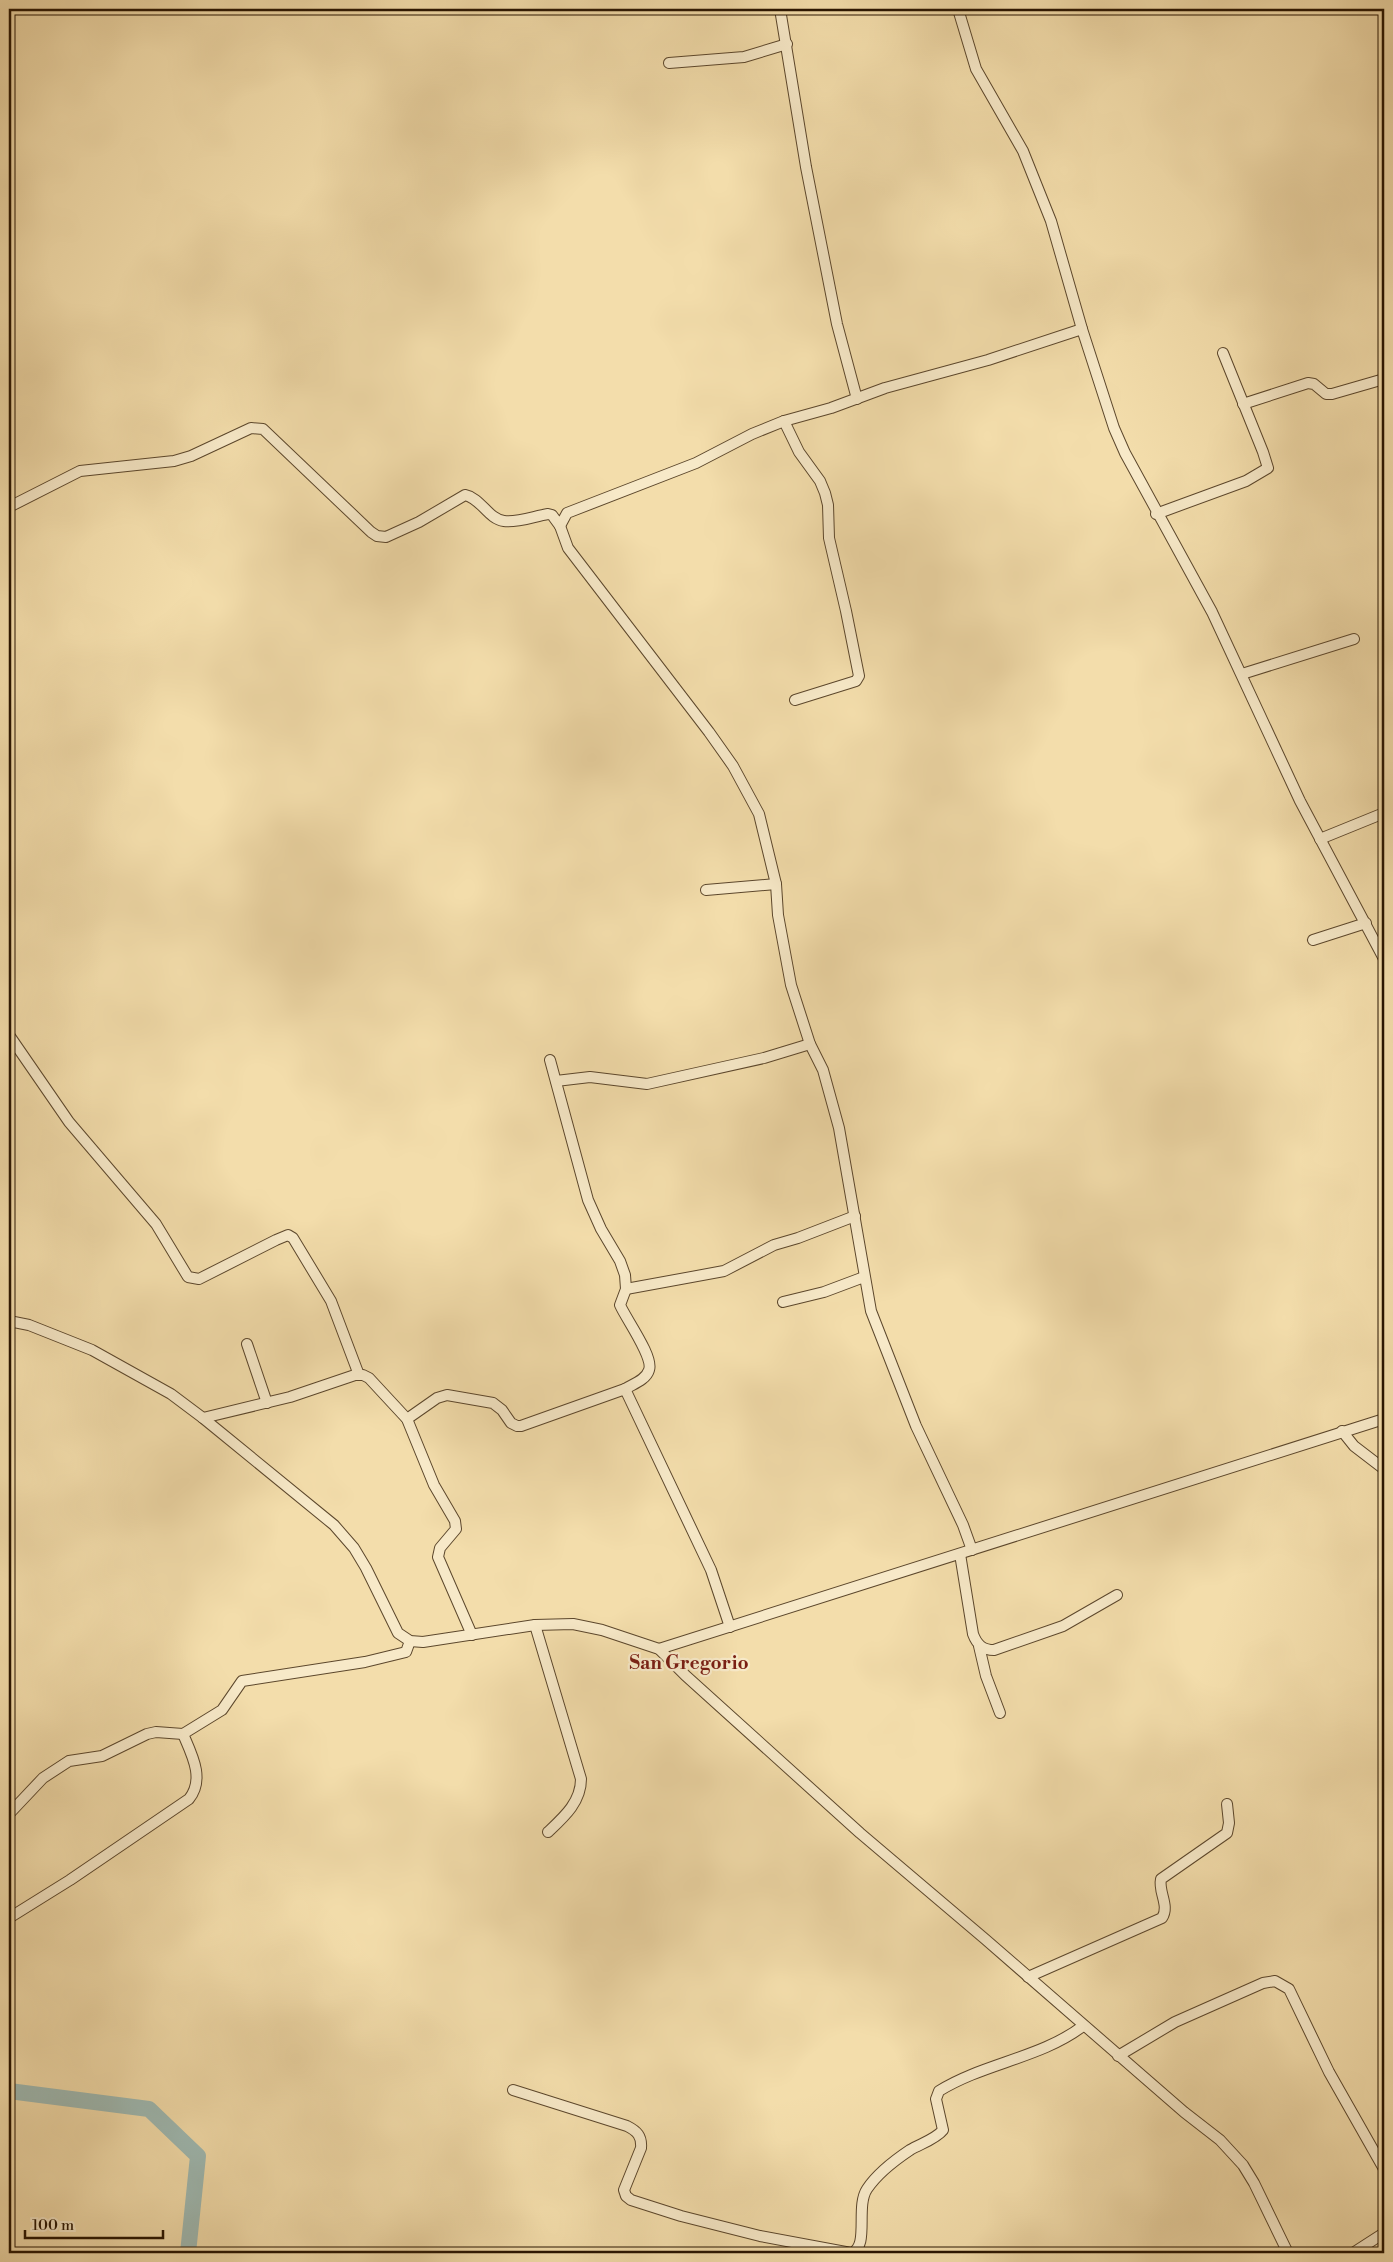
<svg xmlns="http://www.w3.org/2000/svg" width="1393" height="2262" viewBox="0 0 1393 2262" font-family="'Libre Bodoni',serif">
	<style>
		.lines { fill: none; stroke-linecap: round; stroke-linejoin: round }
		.river { stroke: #9fbab3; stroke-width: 16 }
		.minor-casing { stroke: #5c472c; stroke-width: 12 }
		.minor { stroke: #f7e9c8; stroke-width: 10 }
		.labels { text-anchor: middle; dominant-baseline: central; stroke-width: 4.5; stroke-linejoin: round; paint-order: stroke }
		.neighbourhood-label { font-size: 19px; font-weight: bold; fill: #7a1f14; stroke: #f7e9c8 }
	</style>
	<rect width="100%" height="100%" fill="#f3ddab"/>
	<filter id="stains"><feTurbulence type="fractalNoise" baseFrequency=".004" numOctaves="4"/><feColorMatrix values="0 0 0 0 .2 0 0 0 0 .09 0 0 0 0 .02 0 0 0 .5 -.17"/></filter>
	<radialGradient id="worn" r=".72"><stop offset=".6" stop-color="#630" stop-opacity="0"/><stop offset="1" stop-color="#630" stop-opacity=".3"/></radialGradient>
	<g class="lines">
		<path class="river" d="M9,2091l140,18 49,47 -10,97"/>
		<defs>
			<g id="minor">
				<path d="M780,9l26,158 31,157 20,75"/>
				<path d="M958,9l18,60 47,82 28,70 31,108 32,99 11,25 87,159 88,189 84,158"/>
				<path d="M669,63l75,-6 43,-13"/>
				<path d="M1243,404l65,-21 6,1 12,10h6l52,-15"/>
				<path d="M784,421l15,31 21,29 5,12 3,12 1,33 17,73 13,65 -3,5 -61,19"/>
				<path d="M9,507l71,-36 94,-10 17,-5 60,-28 12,1 108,103 6,4 9,1 33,-15 46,-27c16,3 23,24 39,26 13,2 31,-5 44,-7l4,1 8,11 7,-13 129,-50 56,-29 32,-13 47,-13 54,-20 103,-28 94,-31"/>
				<path d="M1156,514l90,-33 22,-13 -5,-16 -40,-99"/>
				<path d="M560,526l8,22 141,184 24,34 26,48 17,70 2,31 13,70 19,59 13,26 16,58 32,183 45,115 47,99 9,25"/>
				<path d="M1242,674l112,-35"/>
				<path d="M1320,839l64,-26"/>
				<path d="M706,890l70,-6"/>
				<path d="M1313,940l53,-17"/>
				<path d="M9,1035l60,87 87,102 32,53 11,2 77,-39 12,-5 5,3 38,63 28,74"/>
				<path d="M550,1060l38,140 13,29 19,32 5,14 1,14 -6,16c6,14 34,52 29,65 -3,10 -16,14 -24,19"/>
				<path d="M556,1081l34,-4 57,7 117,-26 46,-14"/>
				<path d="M626,1289l98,-18 50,-26 24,-7 57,-22"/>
				<path d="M783,1302l41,-10 40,-15"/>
				<path d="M9,1321l20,4 63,25 79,44 32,24 131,107 20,23 12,20 32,65 12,8 13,1 112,-17 38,-1 29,6 57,19 26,26 175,158 125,106 199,173 36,28 23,25 11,18 34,70"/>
				<path d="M247,1344l20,59"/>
				<path d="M203,1418l87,-21 65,-22h8l6,3 38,41 27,66 21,36 1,8 -16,19 -2,9 34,78"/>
				<path d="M407,1419l30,-21 10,-3 46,8 9,7 9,13 6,3h4l104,-37 86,181 19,57"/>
				<path d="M1342,1431l12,15 30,23"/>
				<path d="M960,1554l13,80c4,11 10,16 21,16l69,-24 54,-31"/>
				<path d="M535,1625l46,154c0,23 -17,38 -33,53"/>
				<path d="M979,1646l7,30 14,37"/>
				<path d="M659,1649l725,-230"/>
				<path d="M9,1814l34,-36 26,-17 33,-5 45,-22 9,-2 27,2"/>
				<path d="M9,1918l61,-38 119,-81c16,-20 3,-44 -6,-65l39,-24 20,-29 123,-19 41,-10 4,-11"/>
				<path d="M1028,1977l134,-59c8,-12 -4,-26 -1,-39l66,-46 2,-10 -2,-19"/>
				<path d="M1118,2056l57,-34 88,-39 12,-2 14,8 40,83 55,97"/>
				<path d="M513,2090l114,36c10,5 15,10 14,22l-17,42 2,6 5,4 50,16 79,20 91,17c19,-6 4,-46 16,-64 10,-15 28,-29 43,-39 10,-6 26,-11 33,-20l-7,-31 3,-8c45,-28 102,-33 144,-65"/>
				<path d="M1353,2253l31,-20"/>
			</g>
		</defs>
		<use href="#minor" class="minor-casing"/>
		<use href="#minor" class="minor"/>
	</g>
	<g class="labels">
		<g class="neighbourhood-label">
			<text x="689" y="1663">San Gregorio</text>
		</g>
	</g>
	<rect width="1393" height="2262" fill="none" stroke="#f3ddab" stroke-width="30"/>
	<rect x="10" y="10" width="1373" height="2242" fill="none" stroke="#291501" stroke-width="2.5"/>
	<rect x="15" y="15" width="1363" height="2232" fill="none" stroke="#291501"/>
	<path d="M25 2230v8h138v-8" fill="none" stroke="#291501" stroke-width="2.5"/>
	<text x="32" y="2230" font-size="15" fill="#291501" stroke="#f7e9c8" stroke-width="4" paint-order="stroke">100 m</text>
	<rect width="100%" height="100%" filter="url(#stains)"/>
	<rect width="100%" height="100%" fill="url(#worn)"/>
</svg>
